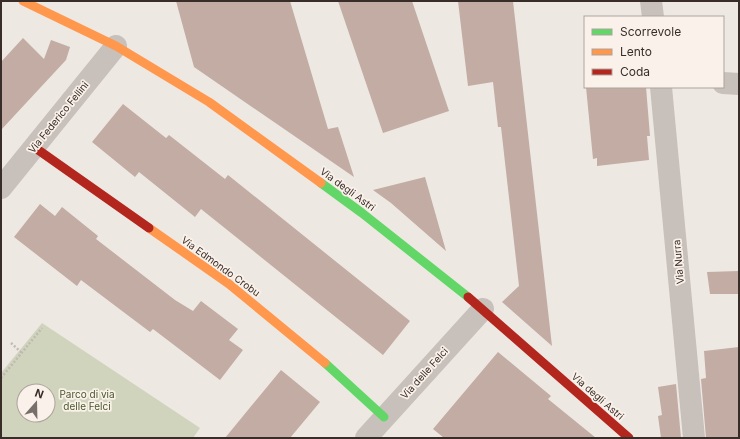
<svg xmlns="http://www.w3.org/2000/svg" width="740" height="439" viewBox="0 0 740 439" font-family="Inter,sans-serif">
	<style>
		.green { fill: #d0d4bc; fill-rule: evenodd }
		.building { fill: #c2aca4 }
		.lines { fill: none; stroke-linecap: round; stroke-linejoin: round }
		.path { stroke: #c0b9b4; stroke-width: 2.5; stroke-dasharray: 2 2; stroke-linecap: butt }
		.street { stroke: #c8c0bb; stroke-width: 22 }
		.fast { stroke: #63d668; stroke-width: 9 }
		.slow { stroke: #ff974d; stroke-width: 9 }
		.jam { stroke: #b3261e; stroke-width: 9 }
		.labels { text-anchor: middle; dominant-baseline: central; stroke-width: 3.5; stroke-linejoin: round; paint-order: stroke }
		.street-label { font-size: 10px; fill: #392d29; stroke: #faf2ea }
		.park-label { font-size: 10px; fill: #49572c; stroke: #faf2ea }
	</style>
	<rect width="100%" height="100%" fill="#eee8e3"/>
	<path class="green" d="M42,323l158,105 -7,10h-192v-65zM24,391h24v24h-24z"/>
	<g class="building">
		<path d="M176,1h114l38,128 10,-2 16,50 -160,-110z"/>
		<path d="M338,1h74l37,110 -66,22z"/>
		<path d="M458,1h55l39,345 -50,-44 17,-16 -18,-159h-3l-5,-45 -25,4z"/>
		<path d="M23,38l21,21 7,-19 19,7 -4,13 -65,70v-68z"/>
		<path d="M586,87h60l4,49h-3l2,24 -52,6v-8l-4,1z"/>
		<path d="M123,104l43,34 3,-3 56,44 3,-4 182,146 -27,34 -182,-146 -6,8 -56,-45 -4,5 -43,-35z"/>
		<path d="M425,177l21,74 -55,-48 -18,-13z"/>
		<path d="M40,204l15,12 7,-9 36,29 -2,3 79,61 18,11 8,-10 37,28 -9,11 14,10 -23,30 -67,-51 -3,3 -69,-52 -4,6 -63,-49z"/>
		<path d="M739,271v23h-29l-3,-22z"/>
		<path d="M739,347v91h-33l-5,-59 5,-1 -2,-27z"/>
		<path d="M498,352l53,44 -3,3 48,39h-152l-11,-9z"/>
		<path d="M281,370l39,32 -30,36h-65z"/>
		<path d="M676,384l5,54h-20l-3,-22 4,-1 -4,-28z"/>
	</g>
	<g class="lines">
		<g class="path">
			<path d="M11,343l11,10"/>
			<path d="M1,378l41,-50"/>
		</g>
		<g class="street">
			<path d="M651,1l2,16"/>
			<path d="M723,83l16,1"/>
			<path d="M661,87l33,351"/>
			<path d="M1,188l115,-142"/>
			<path d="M366,438l117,-129"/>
		</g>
		<g class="fast">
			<path d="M321,183l41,30 106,84"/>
			<path d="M325,363l59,54"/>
		</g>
		<g class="slow">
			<path d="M23,1l93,45 93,56 112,81"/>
			<path d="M149,228l80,56 96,79"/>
		</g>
		<g class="jam">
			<path d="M34,147l115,81"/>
			<path d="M468,297l161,141"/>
		</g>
	</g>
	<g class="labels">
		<g class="street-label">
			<text transform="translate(58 117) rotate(-51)">Via Federico Fellini</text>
			<text transform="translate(348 189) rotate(36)">Via degli Astri</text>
			<text transform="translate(678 262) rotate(-95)">Via Nurra</text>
			<text transform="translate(221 266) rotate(36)">Via Edmondo Crobu</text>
			<text transform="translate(424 373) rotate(-48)">Via delle Felci</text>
			<text transform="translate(598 396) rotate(41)">Via degli Astri</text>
		</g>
		<g class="park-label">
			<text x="87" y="394">Parco di via<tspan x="87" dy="12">delle Felci</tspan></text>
		</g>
	</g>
	<rect width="740" height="439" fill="none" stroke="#392d29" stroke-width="4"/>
	<rect x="584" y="16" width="140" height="72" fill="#faf2ea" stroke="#ada39d"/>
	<rect x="592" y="29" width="20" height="6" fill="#63d668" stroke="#ada39d"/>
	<text x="620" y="36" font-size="12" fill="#392d29">Scorrevole</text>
	<rect x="592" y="49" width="20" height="6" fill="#ff974d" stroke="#ada39d"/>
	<text x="620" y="56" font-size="12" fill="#392d29">Lento</text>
	<rect x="592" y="69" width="20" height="6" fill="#b3261e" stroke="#ada39d"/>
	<text x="620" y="76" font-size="12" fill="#392d29">Coda</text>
	<g transform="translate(36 403) rotate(20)"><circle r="19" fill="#faf2ea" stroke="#ada39d"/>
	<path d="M0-3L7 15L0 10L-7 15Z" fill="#786e6a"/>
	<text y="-6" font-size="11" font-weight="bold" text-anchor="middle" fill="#392d29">N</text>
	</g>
</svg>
